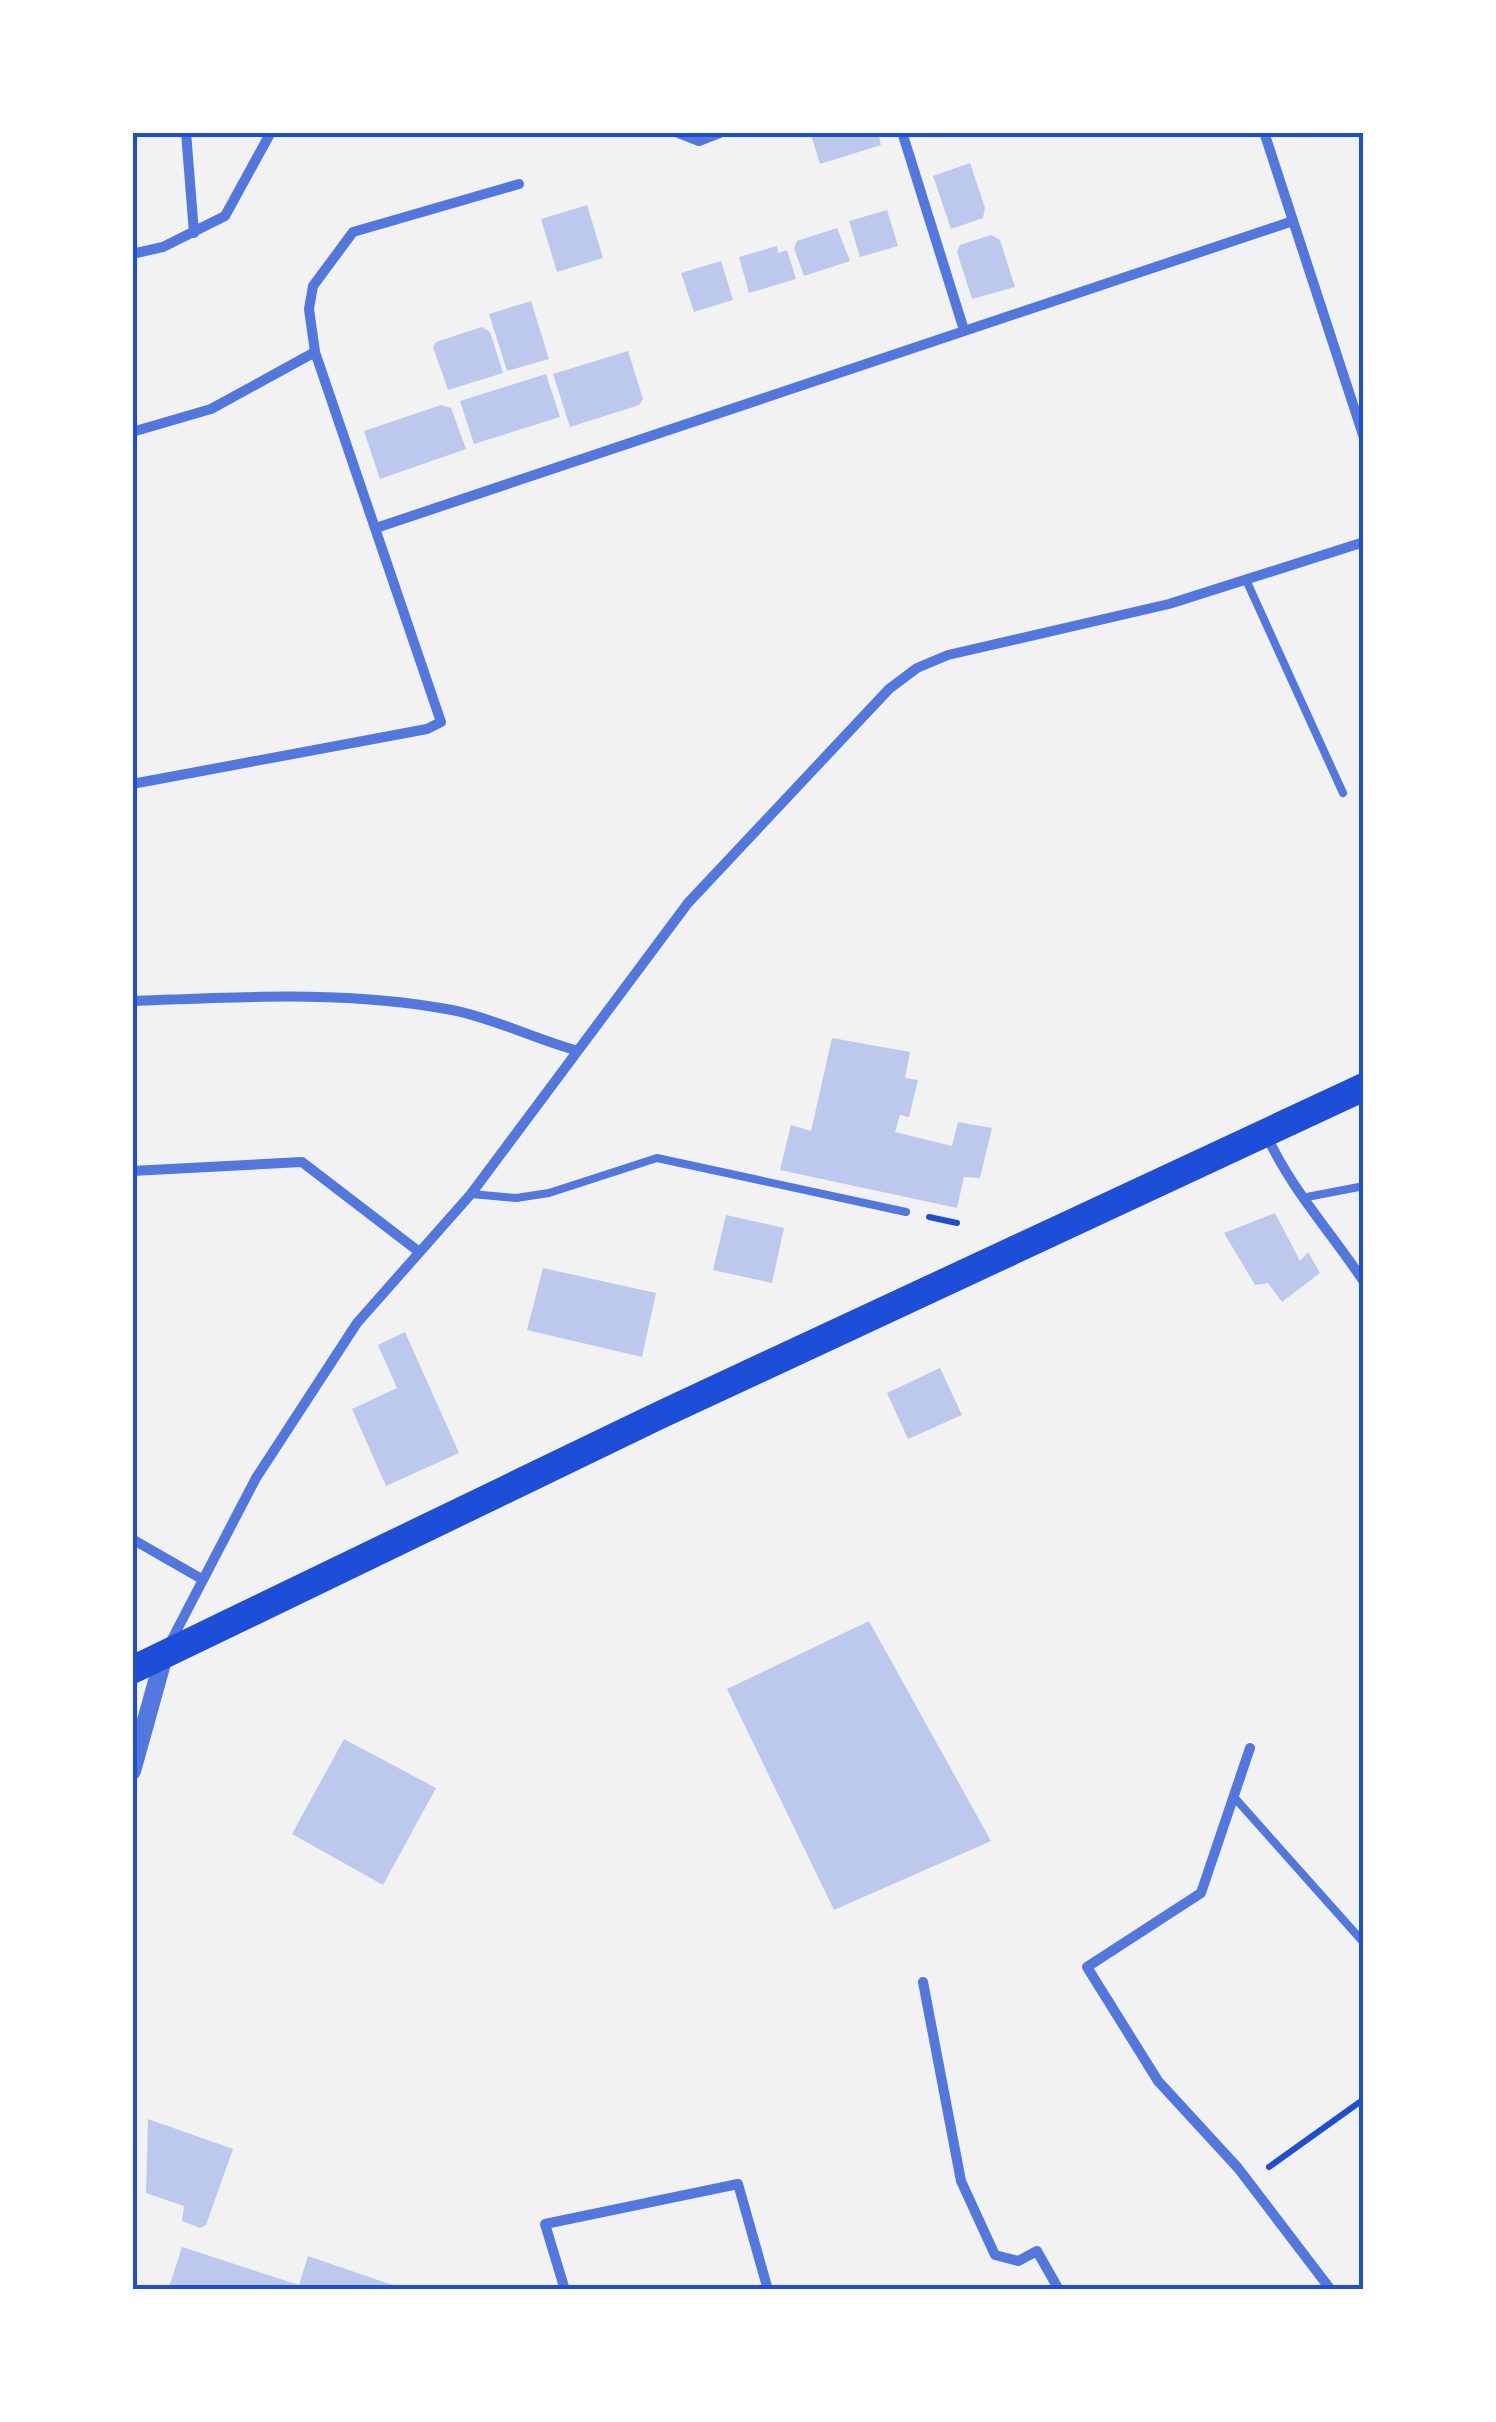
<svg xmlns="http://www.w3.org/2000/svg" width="1496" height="2422" viewBox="0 0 1496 2422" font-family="Cabin,sans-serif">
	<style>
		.building { fill: #bdc9ec }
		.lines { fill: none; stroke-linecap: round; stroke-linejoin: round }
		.path { stroke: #1d4ed8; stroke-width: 6 }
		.service { stroke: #5277de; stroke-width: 8 }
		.minor { stroke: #5277de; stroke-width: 10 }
		.tertiary { stroke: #5277de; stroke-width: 18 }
		.trunk { stroke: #1d4ed8; stroke-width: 28 }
		.neatline { fill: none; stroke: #1d4ed8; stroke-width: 4 }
	</style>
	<rect width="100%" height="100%" fill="#f2f2f2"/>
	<g class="building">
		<path d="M810,132h68l3,13 -61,19z"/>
		<path d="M970,163l15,45 -2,10 -32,11 -18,-53z"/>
		<path d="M587,205l16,53 -46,14 -16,-53z"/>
		<path d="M887,210l11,36 -38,11 -11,-36z"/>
		<path d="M837,228l13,33 -46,15 -10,-28 3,-7z"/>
		<path d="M991,235l9,5 15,47 -43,12 -15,-47 3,-7z"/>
		<path d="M777,246l1,7 9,-3 9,29 -47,14 -10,-36z"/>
		<path d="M721,261l12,39 -39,12 -13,-39z"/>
		<path d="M531,301l18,58 -42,12 -18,-57z"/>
		<path d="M482,327l8,5 13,41 -55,17 -15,-43 3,-5z"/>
		<path d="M628,351l15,48 -4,6 -69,22 -17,-53z"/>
		<path d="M546,374l14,43 -86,27 -14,-43z"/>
		<path d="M441,405l10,3 15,41 -86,30 -16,-48z"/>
		<path d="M832,1038l78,14 -5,26 13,2 -9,37 -9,-2 -5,17 57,14 6,-24 34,6 -12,50 -16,-1 -7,31 -177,-38 11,-45 20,6z"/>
		<path d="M1275,1213l25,48 8,-9 12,21 -38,29 -14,-19 -13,2 -31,-52z"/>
		<path d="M726,1215l58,13 -12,55 -59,-13z"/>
		<path d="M543,1268l113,25 -14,64 -115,-27z"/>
		<path d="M405,1332l54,121 -73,33 -34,-77 45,-21 -19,-43z"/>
		<path d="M940,1368l22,47 -54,24 -21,-46z"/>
		<path d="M869,1621l122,220 -157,69 -107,-221z"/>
		<path d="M344,1739l92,49 -53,97 -91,-51z"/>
		<path d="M148,2119l85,30 -27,76 -6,3 -18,-7 2,-15 -38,-13z"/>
		<path d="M182,2247l117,38 9,-29 99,34h-239z"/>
	</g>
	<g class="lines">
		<g class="path">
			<path d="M929,1217l28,6"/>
			<path d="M1269,2167l95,-68"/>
		</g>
		<g class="service">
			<path d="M1247,582l96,211"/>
			<path d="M471,1194l45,4 33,-5 108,-35 249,54"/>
			<path d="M1307,1197l57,-11"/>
			<path d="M1234,1797l130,146"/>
		</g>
		<g class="minor">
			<path d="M186,132l8,101"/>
			<path d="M676,132l23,9 23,-9"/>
			<path d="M902,132l62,198"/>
			<path d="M1264,132l100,306"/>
			<path d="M132,254l31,-7 62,-31 46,-84"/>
			<path d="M132,432l79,-23 104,-57"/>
			<path d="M376,528l917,-307"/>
			<path d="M132,784l295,-55 14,-7 -126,-370 -6,-43 4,-23 40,-54 166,-48"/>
			<path d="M132,1001c106,-4 215,-11 320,9 41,8 83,29 123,40"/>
			<path d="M1266,1134c24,54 65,98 98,148"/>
			<path d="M132,1171l170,-9 116,89"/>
			<path d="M132,1539l68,39"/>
			<path d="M168,1647l88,-169 101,-155 114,-129 217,-291 201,-214 28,-21 31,-13 221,-51 195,-62"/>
			<path d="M1250,1748l-49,145 -114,74 71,114 80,87 93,122"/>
			<path d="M923,1982l38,199 34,74 23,6 19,-10 22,39"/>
			<path d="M565,2290l-20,-66 193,-40 30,106"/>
		</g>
		<path class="tertiary" d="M132,1771l32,-115"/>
		<path class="trunk" d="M132,1670l528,-255 704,-328"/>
	</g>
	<rect width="1496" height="2422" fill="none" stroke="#ffffff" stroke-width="270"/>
	<rect x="135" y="135" width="1226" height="2152" class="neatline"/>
</svg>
